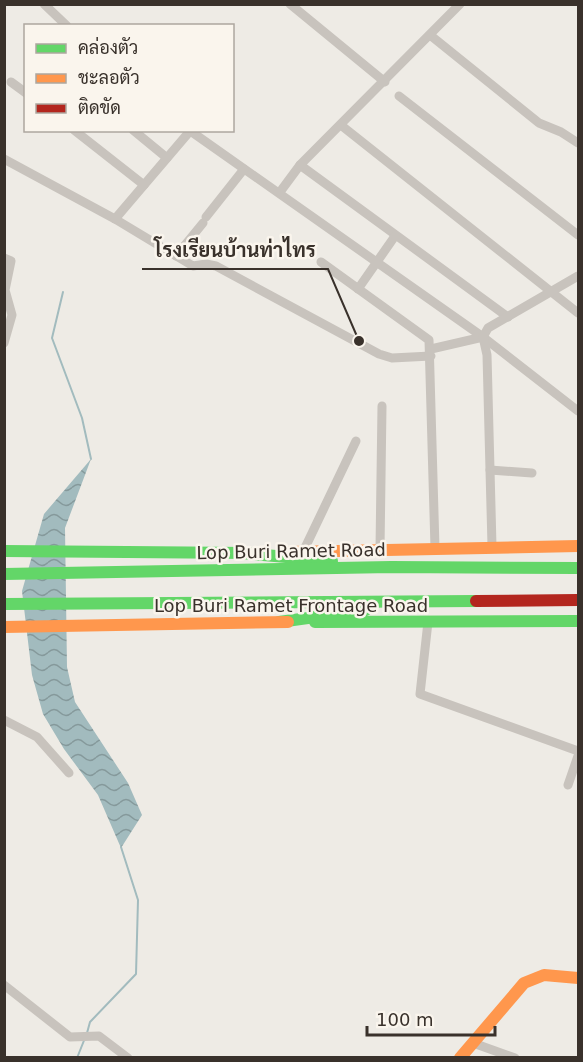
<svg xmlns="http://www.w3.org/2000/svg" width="583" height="1062" viewBox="0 0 583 1062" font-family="'DejaVu Sans',Sarabun,sans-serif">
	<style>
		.water { fill: url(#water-waves) }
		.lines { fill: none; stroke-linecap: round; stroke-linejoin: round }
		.stream { stroke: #a2bbbe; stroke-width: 2 }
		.street { stroke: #c8c3bd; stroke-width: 9 }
		.fast { stroke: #63d668; stroke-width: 12 }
		.slow { stroke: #ff974d; stroke-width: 12 }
		.jam { stroke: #b3261e; stroke-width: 12 }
		.labels { text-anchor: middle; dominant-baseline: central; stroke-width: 5; stroke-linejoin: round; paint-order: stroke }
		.street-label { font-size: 18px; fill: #39312b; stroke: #faf5ed }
		.leader { fill: none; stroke: #39312b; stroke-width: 2 }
		.callout-dot { fill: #39312b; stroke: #faf5ed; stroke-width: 2 }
		.callout-label { font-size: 20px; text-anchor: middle; font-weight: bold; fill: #39312b; stroke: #faf5ed; stroke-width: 5; stroke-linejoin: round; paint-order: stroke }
	</style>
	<defs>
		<pattern id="water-waves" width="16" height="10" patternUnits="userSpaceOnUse" patternTransform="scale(1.5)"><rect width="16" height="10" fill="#a2bbbe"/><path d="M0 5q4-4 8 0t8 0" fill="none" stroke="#85999b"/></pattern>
	</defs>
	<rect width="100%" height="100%" fill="#eeebe5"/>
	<path class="water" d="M91,459l-26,69 2,139 8,35 53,81 14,32 -21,33 -23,-53 -34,-46 -21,-35 -11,-39 -10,-84 22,-77z"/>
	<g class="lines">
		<g class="stream">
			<path d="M63,292l-11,46 30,80 9,41"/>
			<path d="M87,1033l3,-11 46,-48 2,-74 -17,-53"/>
			<path d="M77,1058l8,-20"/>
		</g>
		<g class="street">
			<path d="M44,4l23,22"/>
			<path d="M290,4l95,78"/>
			<path d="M430,35l109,88 22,9 17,11"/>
			<path d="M11,82l15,11"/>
			<path d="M399,96l179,139"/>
			<path d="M342,126l236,187"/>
			<path d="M74,130l70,55"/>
			<path d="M133,130l34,28"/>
			<path d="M189,130l294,207 95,74"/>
			<path d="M4,159l111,60 78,47 13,-2 10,2 163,88 13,4 39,-2"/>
			<path d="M300,165l208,152"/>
			<path d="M280,192l20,-27 160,-161"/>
			<path d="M206,217l38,-48"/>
			<path d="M115,219l75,-88"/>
			<path d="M176,256l27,-33"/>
			<path d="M4,258l7,3 -6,29 7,25 -8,28"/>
			<path d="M321,262l108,78 6,208"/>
			<path d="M358,289l37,-53"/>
			<path d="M431,349l52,-12"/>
			<path d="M490,470l42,3"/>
			<path d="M492,546l-5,-191 -4,-18 5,-9 90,-52"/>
			<path d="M380,549l2,-143"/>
			<path d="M303,552l53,-111"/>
			<path d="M428,622l-8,72 158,57"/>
			<path d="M4,720l33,17 32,36"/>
			<path d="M568,785l10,-29"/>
			<path d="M4,985l66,52 29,-1 29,22"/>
			<path d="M473,1043l42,15"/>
		</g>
		<g class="fast">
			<path d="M4,551l245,2"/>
			<path d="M241,553l91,8"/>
			<path d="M4,574l387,-7 187,1"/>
			<path d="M4,604l472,-3"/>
			<path d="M279,622l87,-12"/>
			<path d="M315,622l263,-1"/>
		</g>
		<g class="slow">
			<path d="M288,552l290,-6"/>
			<path d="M4,627l284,-5"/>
			<path d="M460,1058l64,-75 20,-8 34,3"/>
		</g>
		<path class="jam" d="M476,601l102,-1"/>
	</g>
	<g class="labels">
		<g class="street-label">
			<text transform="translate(291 551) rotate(-1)">Lop Buri Ramet Road</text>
			<text x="291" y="605">Lop Buri Ramet Frontage Road</text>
		</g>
	</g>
	<path class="leader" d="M359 341L328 269H142"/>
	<circle class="callout-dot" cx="359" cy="341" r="6"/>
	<g class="callout-label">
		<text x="235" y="257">โรงเรียนบ้านท่าไทร</text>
	</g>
	<rect width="583" height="1062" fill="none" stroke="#39312b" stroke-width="12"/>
	<rect x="24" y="24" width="210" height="108" fill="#faf5ed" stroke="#ada79f" stroke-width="1.5"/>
	<rect x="36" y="44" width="30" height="9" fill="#63d668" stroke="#ada79f" stroke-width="1.5"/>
	<text x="78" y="54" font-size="18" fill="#39312b">คล่องตัว</text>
	<rect x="36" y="74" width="30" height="9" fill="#ff974d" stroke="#ada79f" stroke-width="1.5"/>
	<text x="78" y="84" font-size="18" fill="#39312b">ชะลอตัว</text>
	<rect x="36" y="104" width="30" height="9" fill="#b3261e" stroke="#ada79f" stroke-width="1.5"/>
	<text x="78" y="114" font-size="18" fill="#39312b">ติดขัด</text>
	<path d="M367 1026v9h128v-9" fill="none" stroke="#39312b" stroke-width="3"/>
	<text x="376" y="1026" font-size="18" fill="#39312b" stroke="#faf5ed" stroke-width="4.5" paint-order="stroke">100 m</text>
</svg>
